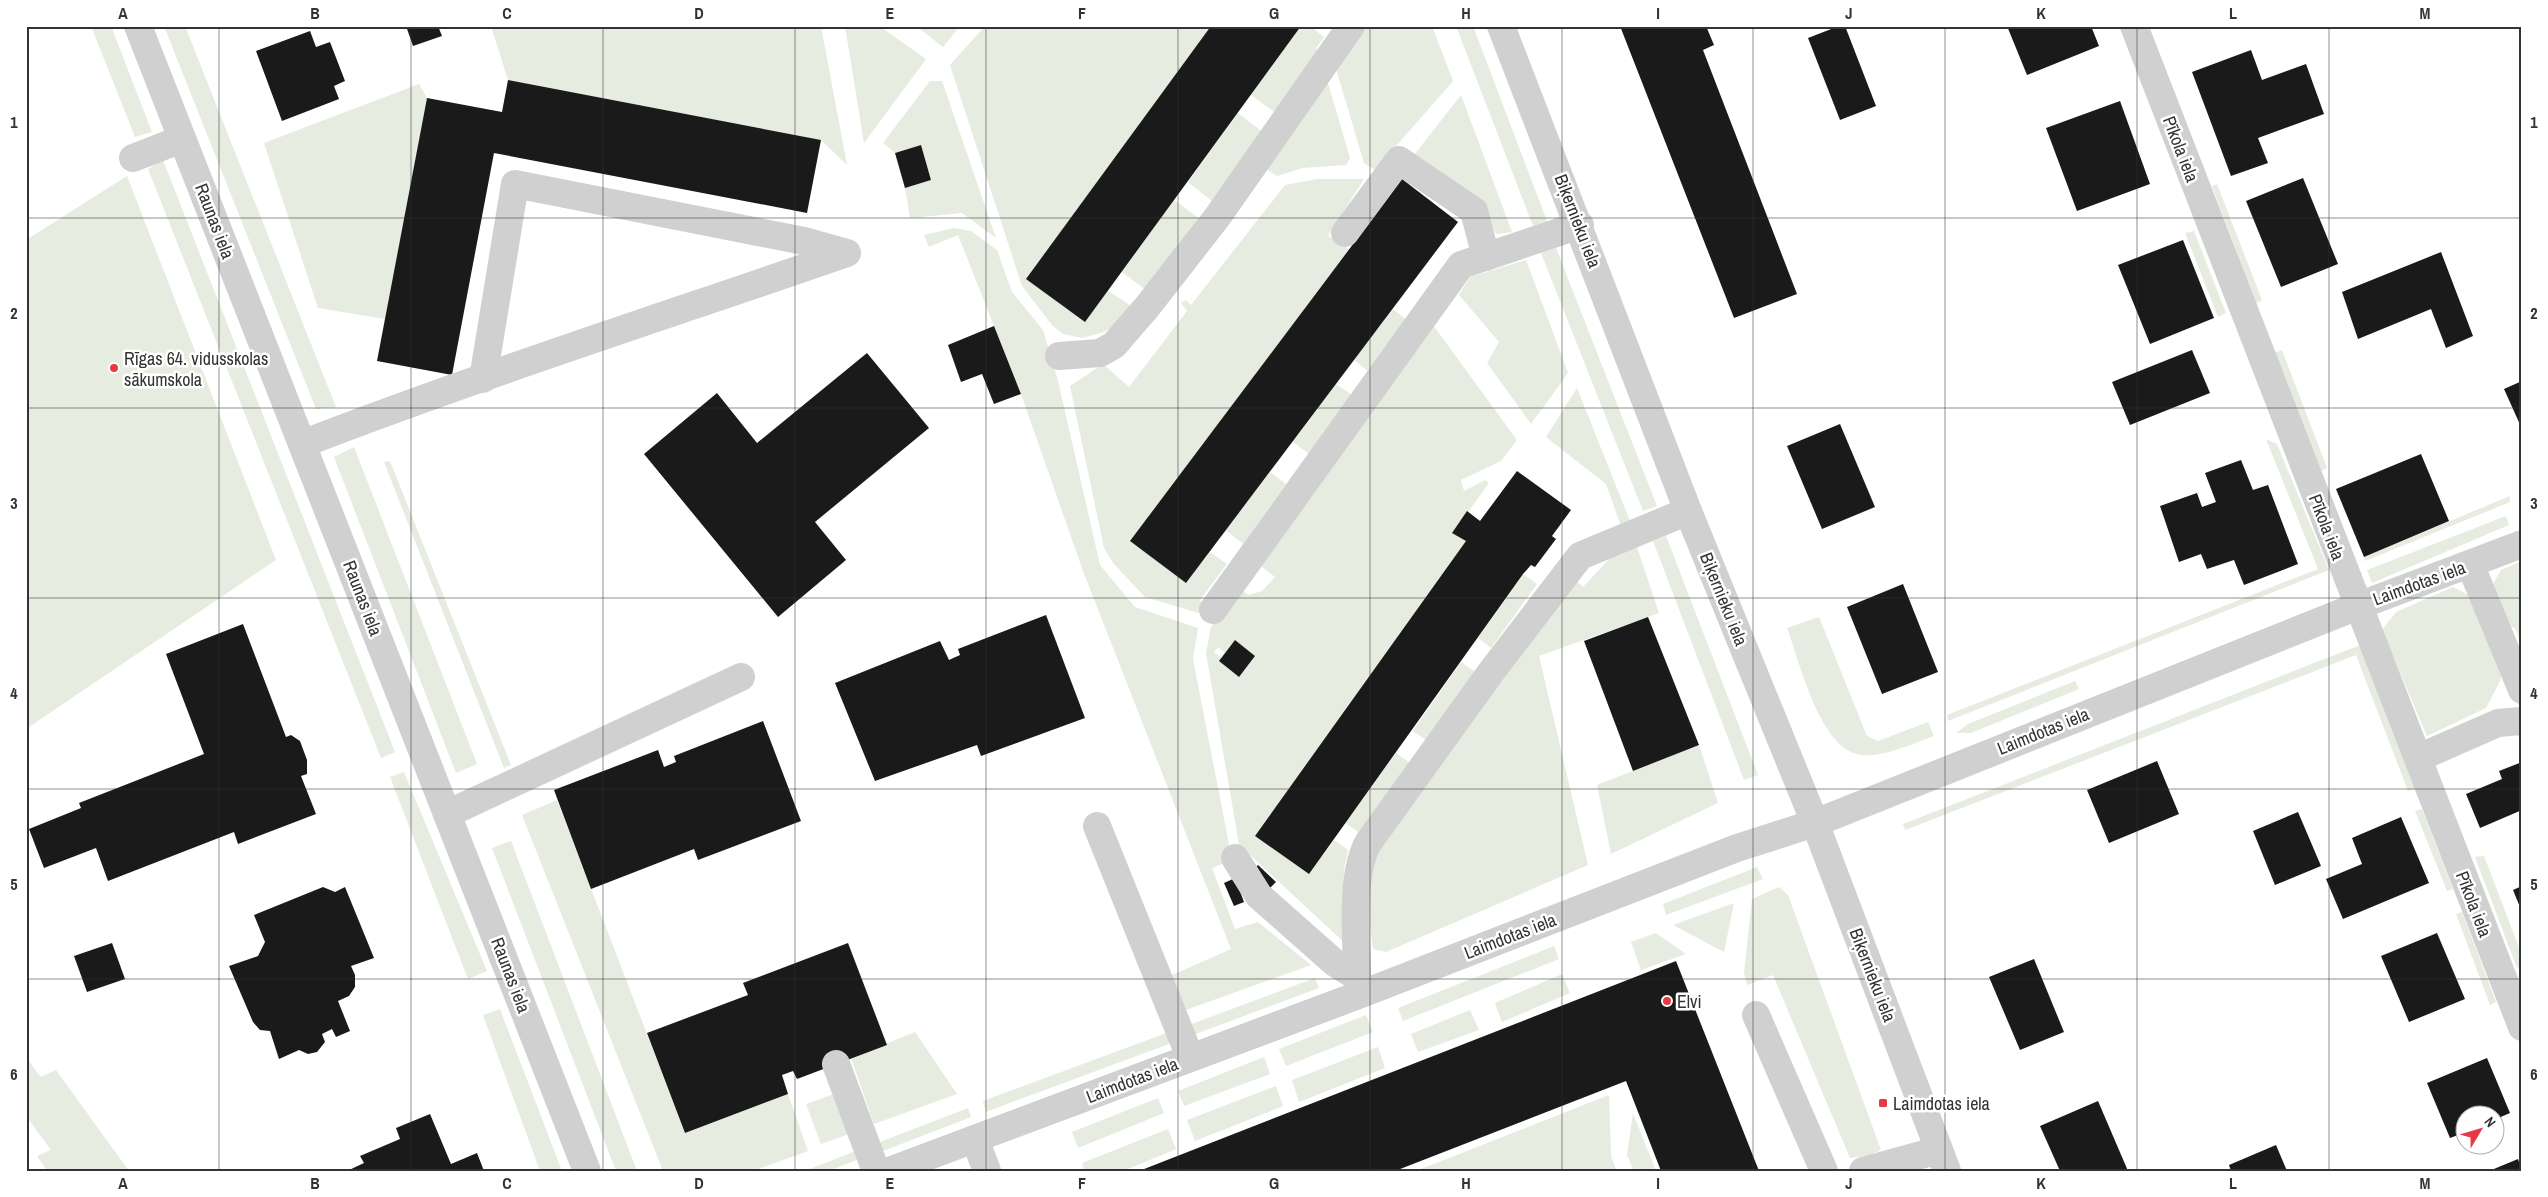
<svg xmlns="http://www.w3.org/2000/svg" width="2548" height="1197" viewBox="0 0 2548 1197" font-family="'Archivo Narrow',sans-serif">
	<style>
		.green { fill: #e6ecdf; fill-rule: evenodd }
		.building { fill: #1a1a1a }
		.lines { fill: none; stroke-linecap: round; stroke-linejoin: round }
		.minor { stroke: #d0d0d0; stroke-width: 28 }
		.grid { fill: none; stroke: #333; stroke-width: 1; stroke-opacity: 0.55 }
		.poi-dot { fill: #e63946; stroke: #fff; stroke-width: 2 }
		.labels { text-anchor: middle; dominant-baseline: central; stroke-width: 5; stroke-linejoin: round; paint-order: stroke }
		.street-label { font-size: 18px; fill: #333; stroke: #fff }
		.poi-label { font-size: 18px; fill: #333; stroke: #fff; text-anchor: start }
		.neatline { fill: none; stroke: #333; stroke-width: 2 }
		.grid-label { font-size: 16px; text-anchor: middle; font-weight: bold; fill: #333 }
	</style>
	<rect width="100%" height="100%" fill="#fff"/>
	<g class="green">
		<path d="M91,26h20l41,106 -17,5z"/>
		<path d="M164,26h21l151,381 -20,2z"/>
		<path d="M491,26h330l26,139 -26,-25 -313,-60z"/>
		<path d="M845,26h34l47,33 -62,84z"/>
		<path d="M916,26h44l-17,21z"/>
		<path d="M985,26h226l-103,265 25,16 -12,14 -17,11 -22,6 -19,-4 -11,-9 -30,-39 -72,-221z"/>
		<path d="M1301,26h9l14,11 -8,11 6,5 -45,61 -26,-19z"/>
		<path d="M1370,26h62l21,55 -78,89 -11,-7 -30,-101 25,-31z"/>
		<path d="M1456,26h17l74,195 -14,5z"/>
		<path d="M1325,73l25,85 -4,7 -43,3 -26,8 -17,-11z"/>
		<path d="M930,81h12l54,157 -34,-25 -52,5 -5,-30 26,-8 -10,-35 -26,8 -12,-10z"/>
		<path d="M419,84l8,14 -42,221 -67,-11 -54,-165z"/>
		<path d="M1461,95l51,137 -16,2 -15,-30 -70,-45z"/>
		<path d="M1238,113l26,20 -51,69 -25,-20z"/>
		<path d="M163,160l232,592 -14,6 -233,-589z"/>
		<path d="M127,176l149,384 -250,169v-489z"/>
		<path d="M1317,179h47l-36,57 21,13 -218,292 55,42 24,-31 17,12 -27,36 7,6 -5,8 -57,-17 -32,-34 -9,-15 -34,-162 33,-22 26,23 58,-76 -6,-8 5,-3 5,5 94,-120z"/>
		<path d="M2217,184l45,116 -6,3 -44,-117z"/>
		<path d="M1174,200l26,19 -54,71 -24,-18z"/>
		<path d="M954,228l17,3 26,19 15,42 31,38 15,51 42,184 35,42 63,21 -5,31 39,201 -20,8 23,61 23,-7 53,43 -128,46 -13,-35 61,-27 -148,-378 -62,-177 -63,-159 -29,12 -5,-12z"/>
		<path d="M2194,231l32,82 -8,4 -33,-84z"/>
		<path d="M1556,248l101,258 -14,5 -102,-258z"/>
		<path d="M1526,260l42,113 -37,51 -44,-61 12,-21 -40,-47 11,-18z"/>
		<path d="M1393,309l15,12 -38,52 -16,-13z"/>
		<path d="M1433,325l84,115 -16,21 -40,19 3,11 21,-11 4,3 -36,50 13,8 -211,295 54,38 25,-34 14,10 -4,18 4,78 -100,-93 -7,3 -35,-203 5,-26 8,-12 5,3 19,-27 6,4 13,-4 13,-14 -14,-11zM1235,640l20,16 -16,21 -20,-16 3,-3 -8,-6 4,-5 7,6z"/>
		<path d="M2282,350l45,118 -7,4 -46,-119z"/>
		<path d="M1336,384l16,11 -43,59 -16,-12z"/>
		<path d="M1577,388l55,138 -10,3 -16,-45 -60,-47z"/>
		<path d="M2266,439l11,5 52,126 -381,151 -1,-6 371,-146z"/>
		<path d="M354,447l123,317 -21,9 -122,-316z"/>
		<path d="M390,461l121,304 -7,3 -120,-306z"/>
		<path d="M1270,472l16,12 -43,60 -17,-14z"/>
		<path d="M2510,496v6l-145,59 -1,-4z"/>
		<path d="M2506,516l3,9 -137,58 -5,-13z"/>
		<path d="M1666,536l92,239 -14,5 -91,-239z"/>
		<path d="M1637,547l22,66 -120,43 49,209 -202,87 -13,-3c-5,-37 -10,-76 10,-110l193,-259 7,7 30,-32z"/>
		<path d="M2522,561v84l-7,-17 -8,-2 -15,-40 9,-16z"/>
		<path d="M1523,574l14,10 -46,64 -13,-10z"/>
		<path d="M2453,587l23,12 26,61 -1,19 -15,29 -59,28 -45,-106 14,-18z"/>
		<path d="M1819,617l48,119 11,5 50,-19 6,14c-20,7 -55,24 -77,18 -38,-9 -58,-94 -70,-126z"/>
		<path d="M2360,645l55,144 -7,2 -52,-136 -451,175 -2,-6z"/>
		<path d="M1461,662l14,10 -49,68 -13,-9z"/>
		<path d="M2075,681l4,8 -108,44h-15l12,-9z"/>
		<path d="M1699,745l19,58 -107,51 -14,-69z"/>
		<path d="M1396,753l14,10 -50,70 -15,-10z"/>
		<path d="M404,772l83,199 -19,8 -78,-202z"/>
		<path d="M557,800l128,333 103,-39 20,57 -55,20h-90l-141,-356z"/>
		<path d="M2422,809l31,80 -6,2 -32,-80z"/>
		<path d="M511,841l126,330h-21l-124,-323z"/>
		<path d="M2484,856l38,99v11l-5,2 -42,-111z"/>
		<path d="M1757,867l6,12 -97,36 -3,-11z"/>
		<path d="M1779,887l9,8 93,255 -14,6 -17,2 -77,-183 -26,10 -3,-12 8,-74z"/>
		<path d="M1734,903l-10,49 -51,-27z"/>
		<path d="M2462,912l34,90 -6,3 -34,-91z"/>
		<path d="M1656,933l30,21 -45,16 -10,-28z"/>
		<path d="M1554,946l5,13 -156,62 -5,-13z"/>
		<path d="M1562,974l8,19 -68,29 -7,-19z"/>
		<path d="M1315,978l4,10 -126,47 -4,-10z"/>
		<path d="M500,1009l62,162h-22l-57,-156z"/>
		<path d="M1470,1010l9,20 -61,22 -7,-18z"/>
		<path d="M1366,1015l7,17 -87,34 -7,-17z"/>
		<path d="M915,1032l42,62 -83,30 -23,-66z"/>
		<path d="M1169,1032l5,10 -188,70 -3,-11z"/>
		<path d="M1378,1047l7,21 -86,34 -7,-22z"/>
		<path d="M1264,1057l6,17 -86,32 -6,-15z"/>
		<path d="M26,1058l15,19 15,-7 73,101h-82l-10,-15 14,-6 -25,-34z"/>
		<path d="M1276,1086l7,20 -88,35 -8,-21z"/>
		<path d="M837,1093l15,40 -31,11 -15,-40z"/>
		<path d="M1609,1095l2,61 6,15h-201z"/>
		<path d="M1158,1098l6,15 -86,35 -6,-16z"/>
		<path d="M968,1108l3,9 -93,36 -3,-9z"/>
		<path d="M1633,1113l23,58h-22l-7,-16z"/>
		<path d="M1168,1129l8,20 -53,22h-39l-2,-8z"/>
		<path d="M856,1151l3,8 -31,12h-24z"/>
	</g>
	<g class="building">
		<path d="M406,26h32l4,10 -29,10z"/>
		<path d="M1211,26h90l-216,296 -59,-43z"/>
		<path d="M1620,26h86l8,19 -11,5 94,244 -63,24z"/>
		<path d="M1839,26h6l31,80 -36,14 -32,-82z"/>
		<path d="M2007,26h84l8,20 -72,29z"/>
		<path d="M310,31l6,16 14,-5 15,39 -11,5 5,13 -57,22 -26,-70z"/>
		<path d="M2251,50l11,30 44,-16 18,50 -66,24 10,25 -37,13 -39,-104z"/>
		<path d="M508,80l313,60 -14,73 -313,-60 -42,222 -75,-14 50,-263 75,14z"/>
		<path d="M2120,101l30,83 -73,27 -31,-83z"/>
		<path d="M921,145l10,35 -26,8 -10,-35z"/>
		<path d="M2303,178l35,86 -57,23 -35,-86z"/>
		<path d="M1402,179l56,43 -272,361 -56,-42z"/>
		<path d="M2183,240l31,78 -64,26 -32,-79z"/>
		<path d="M2441,252l32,84 -27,12 -15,-39 -73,30 -16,-47z"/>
		<path d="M994,326l27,68 -27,10 -12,-30 -21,8 -13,-37z"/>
		<path d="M2192,350l18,43 -80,32 -18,-43z"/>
		<path d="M867,353l62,75 -114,94 31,38 -68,57 -134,-163 73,-61 40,50z"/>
		<path d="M2522,381v48l-18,-40z"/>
		<path d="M1840,424l35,83 -53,22 -35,-83z"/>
		<path d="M2421,454l28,67 -85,36 -28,-68z"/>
		<path d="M2241,460l12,30 15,-5 30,79 -54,21 -10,-25 -27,9 -6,-15 -22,8 -19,-56 37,-13 5,14 14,-5 -11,-29z"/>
		<path d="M1517,471l54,39 -19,26 4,3 -21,28 -4,-2 -8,9 -214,300 -54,-38 211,-295 -14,-8 15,-22 13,10z"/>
		<path d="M1903,584l35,88 -56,22 -35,-87z"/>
		<path d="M1046,615l39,103 -104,38 -4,-11 -102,36 -40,-98 105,-42 9,19 11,-5 -2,-6z"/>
		<path d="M1648,617l51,128 -66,26 -49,-130z"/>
		<path d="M243,624l43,113 5,-2 9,6 7,19v14l-6,2 15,38 -78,30 -4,-12 -126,49 -12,-33 -52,20 -15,-39 52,-21 -2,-5 125,-49 -38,-100z"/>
		<path d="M1235,640l20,16 -16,21 -20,-16z"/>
		<path d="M763,721l38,100 -103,39 -4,-11 -103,40 -37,-99 104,-40 6,17 12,-5 -2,-6z"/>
		<path d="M2157,761l22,53 -70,29 -22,-53z"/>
		<path d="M2522,762v48l-42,18 -14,-34 36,-15 -3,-8z"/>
		<path d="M2298,812l23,54 -46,19 -22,-54z"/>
		<path d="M2401,817l28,66 -86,36 -17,-40 36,-15 -10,-26z"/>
		<path d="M1258,865l18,17 -8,8 -18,-17z"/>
		<path d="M1235,878l9,24 -10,4 -10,-23z"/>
		<path d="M2522,886v26l-9,-22z"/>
		<path d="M323,887l12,5 10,-5 29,71 -23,8 4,9v12l-6,9 -11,5 12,30 -14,6 -4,-8 -10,5 3,8 -8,10 -9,2 -9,-4 -20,9 -9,-28 -10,-1 -7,-8 -24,-56 29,-10 7,-14 -11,-27z"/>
		<path d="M2437,933l28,66 -56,23 -28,-66z"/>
		<path d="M112,943l13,36 -38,13 -13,-36z"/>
		<path d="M848,943l39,102 -90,34 -4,-8 -11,4 6,19 -103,39 -38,-100 101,-38 -5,-12z"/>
		<path d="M2034,959l30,73 -44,18 -31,-73z"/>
		<path d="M1676,961l83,210h-98l-35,-90 -231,90h-256z"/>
		<path d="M2487,1058l23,55 -14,6v-5h-30v18l-16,6 -23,-55z"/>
		<path d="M2098,1101l30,70h-68l-20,-45z"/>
		<path d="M430,1114l21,50 26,-11 7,18h-137l17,-8 -4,-7 40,-17 -4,-11z"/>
		<path d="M2276,1145l11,26h-56l-2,-6z"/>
		<path d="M2518,1159l4,12h-33z"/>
	</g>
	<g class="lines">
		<g class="minor">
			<path d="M138,26l449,1145"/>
			<path d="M1501,26l187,485 127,312 132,348"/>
			<path d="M2134,26l388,1001"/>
			<path d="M133,158l49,-19"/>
			<path d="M1345,233l54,-73 75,51 12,46"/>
			<path d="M1059,356l41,-3 14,-8 33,-38 71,-91 133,-190"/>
			<path d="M302,444c179,-69 363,-128 545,-191l-43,-12 -289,-57 -32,195"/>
			<path d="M2470,564l52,126"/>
			<path d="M1213,610l248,-345 119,-40"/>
			<path d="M2418,758l80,-35 24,-2"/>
			<path d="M447,814l294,-137"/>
			<path d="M1097,826l93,231"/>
			<path d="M1235,858l24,38 76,67 22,14 5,12"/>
			<path d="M1357,977c0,-37 -7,-102 11,-134l123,-171 89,-116 108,-45"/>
			<path d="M1756,1015l68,156"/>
			<path d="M836,1064l40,107"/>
			<path d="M975,1139l12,32"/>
			<path d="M889,1171l475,-178 373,-145 78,-25 543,-217 164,-62"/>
			<path d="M1863,1171l76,-21"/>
		</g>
	</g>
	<path class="grid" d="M219,26v1145M411,26v1145M603,26v1145M795,26v1145M986,26v1145M1178,26v1145M1370,26v1145M1562,26v1145M1753,26v1145M1945,26v1145M2137,26v1145M2329,26v1145M26,218h2496M26,408h2496M26,598h2496M26,789h2496M26,979h2496"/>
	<g class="poi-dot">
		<circle cx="114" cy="368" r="5"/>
		<circle cx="1667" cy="1001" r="5"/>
		<rect x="1878" y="1098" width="10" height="10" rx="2.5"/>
	</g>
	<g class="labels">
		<g class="street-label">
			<text transform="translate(2181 149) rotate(69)">Pīkola iela</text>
			<text transform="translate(215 221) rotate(69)">Raunas iela</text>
			<text transform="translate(1578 221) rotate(69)">Biķernieku iela</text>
			<text transform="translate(2327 527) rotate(69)">Pīkola iela</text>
			<text transform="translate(2419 583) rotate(-20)">Laimdotas iela</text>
			<text transform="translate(363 598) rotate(69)">Raunas iela</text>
			<text transform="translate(1724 599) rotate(68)">Biķernieku iela</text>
			<text transform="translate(2043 731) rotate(-22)">Laimdotas iela</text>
			<text transform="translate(2474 904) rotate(69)">Pīkola iela</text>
			<text transform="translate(1510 936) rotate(-21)">Laimdotas iela</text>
			<text transform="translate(511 975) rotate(69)">Raunas iela</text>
			<text transform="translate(1873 975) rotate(69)">Biķernieku iela</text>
			<text transform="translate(1132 1080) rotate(-21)">Laimdotas iela</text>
		</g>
		<g class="poi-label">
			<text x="124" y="358">Rīgas 64. vidusskolas<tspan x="124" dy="21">sākumskola</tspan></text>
			<text x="1677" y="1001">Elvi</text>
			<text x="1893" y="1103">Laimdotas iela</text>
		</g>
	</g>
	<rect width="2548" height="1197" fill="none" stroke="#ffffff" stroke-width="55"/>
	<g transform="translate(2480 1130) rotate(52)"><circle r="24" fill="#ffffff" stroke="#adadad"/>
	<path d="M0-4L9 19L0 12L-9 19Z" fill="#e63946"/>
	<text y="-8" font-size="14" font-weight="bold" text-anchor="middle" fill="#333333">N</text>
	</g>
	<rect x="28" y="28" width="2492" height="1142" class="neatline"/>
	<g class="grid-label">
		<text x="123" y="19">A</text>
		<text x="315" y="19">B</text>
		<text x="507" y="19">C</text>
		<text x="699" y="19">D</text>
		<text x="890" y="19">E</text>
		<text x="1082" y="19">F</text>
		<text x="1274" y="19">G</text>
		<text x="1466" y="19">H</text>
		<text x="1658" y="19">I</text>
		<text x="1849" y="19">J</text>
		<text x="2041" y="19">K</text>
		<text x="2233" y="19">L</text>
		<text x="2425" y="19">M</text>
		<text x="14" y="128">1</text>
		<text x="2534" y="128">1</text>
		<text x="14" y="319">2</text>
		<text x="2534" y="319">2</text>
		<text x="14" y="509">3</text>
		<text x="2534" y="509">3</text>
		<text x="14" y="699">4</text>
		<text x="2534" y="699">4</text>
		<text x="14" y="890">5</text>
		<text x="2534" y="890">5</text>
		<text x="14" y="1080">6</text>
		<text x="2534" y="1080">6</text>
		<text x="123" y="1189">A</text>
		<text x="315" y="1189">B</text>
		<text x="507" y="1189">C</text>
		<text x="699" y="1189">D</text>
		<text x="890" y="1189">E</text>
		<text x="1082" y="1189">F</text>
		<text x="1274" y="1189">G</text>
		<text x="1466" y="1189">H</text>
		<text x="1658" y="1189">I</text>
		<text x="1849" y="1189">J</text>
		<text x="2041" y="1189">K</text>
		<text x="2233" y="1189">L</text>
		<text x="2425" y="1189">M</text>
	</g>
</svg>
